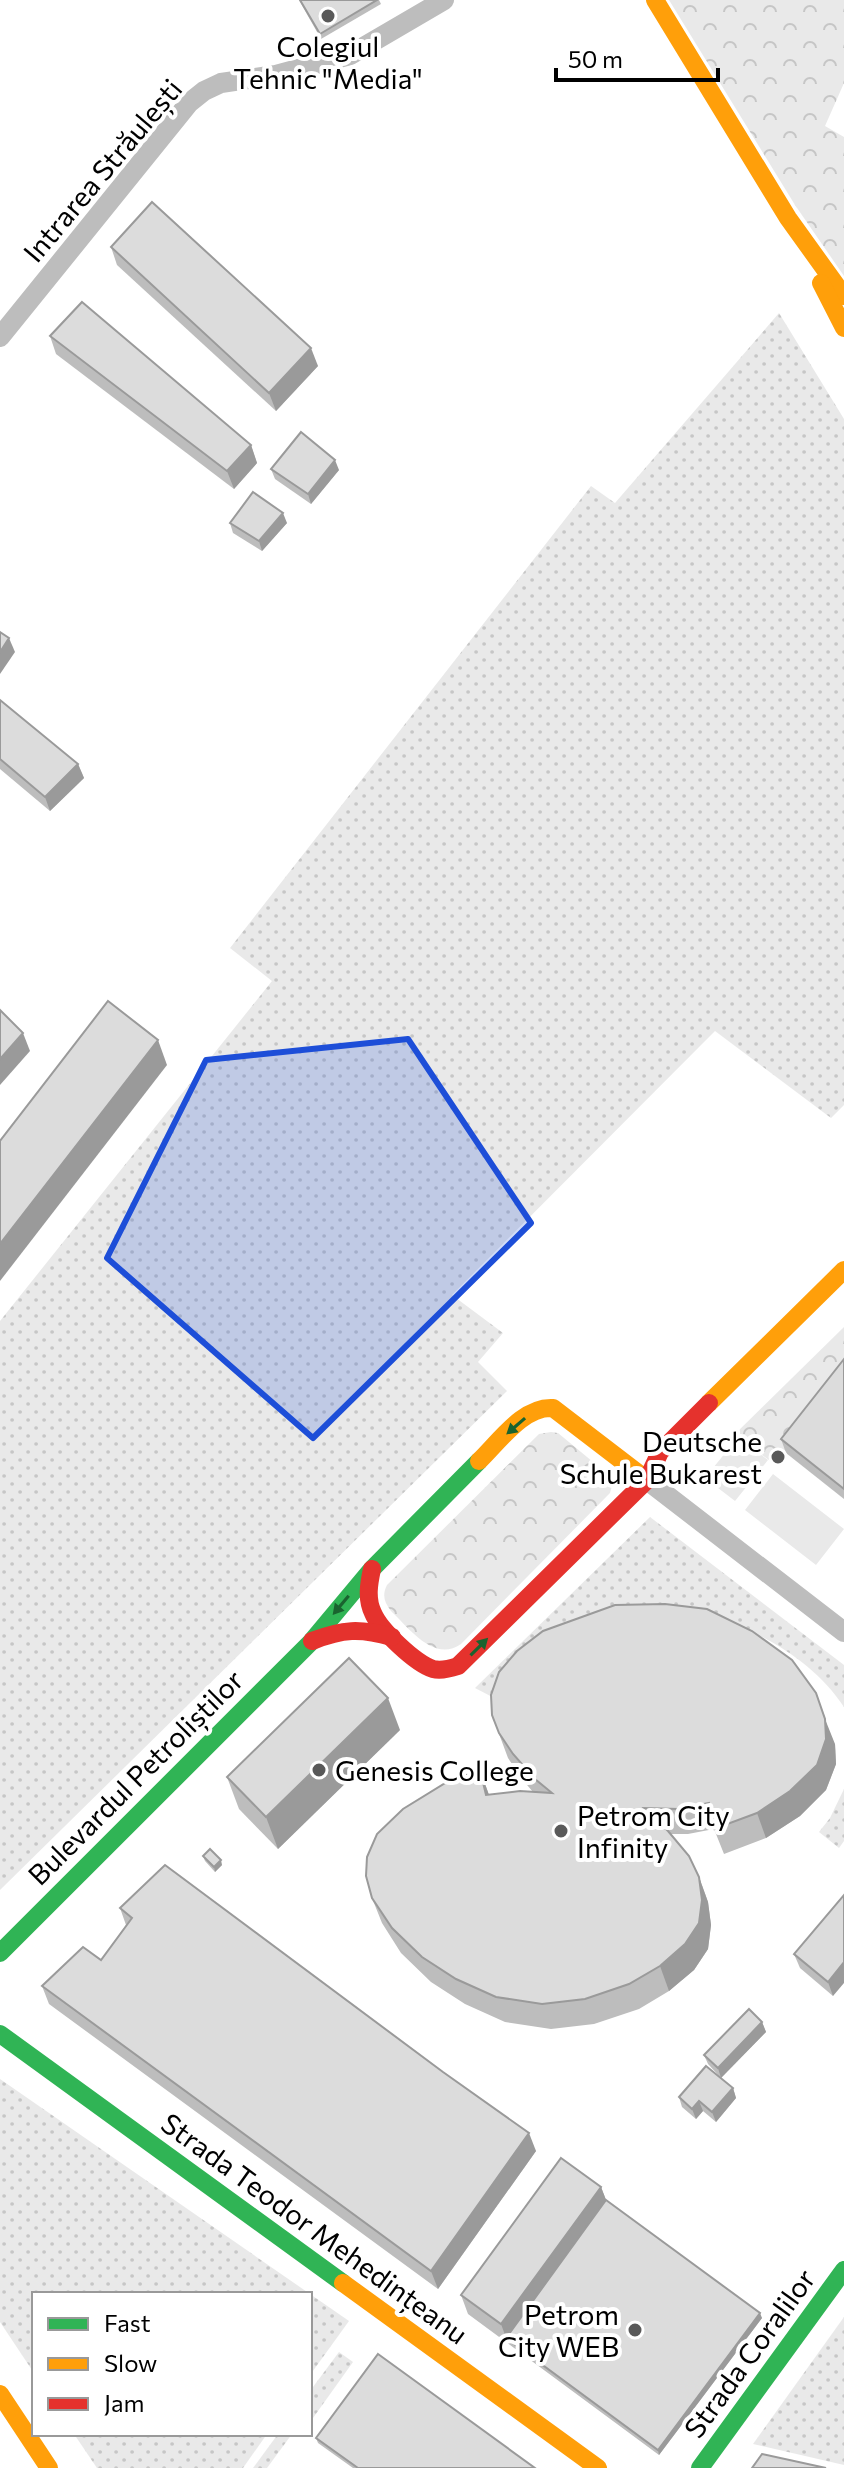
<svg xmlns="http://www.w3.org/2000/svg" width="844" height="2468" viewBox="0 0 844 2468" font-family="Commissioner,sans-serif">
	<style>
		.grass { fill: url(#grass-dots) }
		.forest { fill: url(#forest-crowns) }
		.garden { fill: #e9e9e9 }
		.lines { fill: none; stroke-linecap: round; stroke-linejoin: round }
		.street { stroke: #bdbdbd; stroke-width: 20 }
		.fast { stroke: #30b455; stroke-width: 18 }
		.slow { stroke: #ff9f0a; stroke-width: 18 }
		.jam { stroke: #e5322d; stroke-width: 18 }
		.wall { fill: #bdbdbd }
		.shaded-wall { fill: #9a9a9a }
		.building { fill: #dcdcdc; stroke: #9a9a9a; stroke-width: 2 }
		.oneway { fill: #1a632f }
		.marked { fill: #1d4ed8; fill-opacity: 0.2; stroke: #1d4ed8; stroke-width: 6; stroke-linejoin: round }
		.poi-dot { fill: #595959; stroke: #fff; stroke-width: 3 }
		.labels { text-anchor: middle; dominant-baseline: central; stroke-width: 8; stroke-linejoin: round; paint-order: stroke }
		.poi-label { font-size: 28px; fill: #000; stroke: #fff; text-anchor: end }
		.street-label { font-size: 28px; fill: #000; stroke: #fff }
	</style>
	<defs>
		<pattern id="grass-dots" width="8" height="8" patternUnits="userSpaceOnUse" patternTransform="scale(2)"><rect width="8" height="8" fill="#e9e9e9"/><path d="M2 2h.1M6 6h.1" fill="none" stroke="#c6c6c6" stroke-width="1.8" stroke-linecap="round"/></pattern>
		<pattern id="forest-crowns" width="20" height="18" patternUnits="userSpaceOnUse" patternTransform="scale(2)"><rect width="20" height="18" fill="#e9e9e9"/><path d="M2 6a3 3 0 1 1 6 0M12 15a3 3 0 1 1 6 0" fill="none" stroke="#c6c6c6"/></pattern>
	</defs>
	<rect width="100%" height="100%" fill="#fff"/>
	<g class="grass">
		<path d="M779,313l65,106v686l-13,13 -116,-87 -263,264 51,38 -25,29 29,29 -507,499v-569l272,-340 -42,-33 361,-462 24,17z"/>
		<path d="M650,1517l194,148v42c-26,-39 -65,-64 -107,-82l-237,76 -25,-13z"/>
		<path d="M844,1789v52l-5,7 -20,-16 11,-14z"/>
		<path d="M0,2079l310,215h-276v79l-34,-51z"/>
		<path d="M310,2294l39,27 -39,54z"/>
		<path d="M844,2317v148l-91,-21z"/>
		<path d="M339,2352l14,10 -40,56h-3v-27z"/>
		<path d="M74,2434h193l-24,34h-146z"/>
		<path d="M278,2434h14l-25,34h-14z"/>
	</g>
	<g class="forest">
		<path d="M669,0h175v83l-19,43 19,11v139l-49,-71z"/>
		<path d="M844,1327v53l-68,85 -42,-30z"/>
		<path d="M551,1432l7,1 52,43 3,6 -3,11 -149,151c-27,19 -52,-16 -70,-33 -7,-9 -9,-16 -4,-26l152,-151z"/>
	</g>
	<g class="garden">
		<path d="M738,1437l30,23 -33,41 -30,-23z"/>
		<path d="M773,1474l71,55 -28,36 -71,-55z"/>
	</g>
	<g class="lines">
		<g class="street">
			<path d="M0,337l189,-234 15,-12 17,-8 55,-8 74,-20 94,-55"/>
			<path d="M647,1480l197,152"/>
		</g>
		<g class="fast">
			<path d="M0,1953l311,-311 61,-73 107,-108"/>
			<path d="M0,2034l343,249"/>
			<path d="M700,2468l144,-198"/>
		</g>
		<g class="slow">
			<path d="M655,0l133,218 56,78"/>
			<path d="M821,283l23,45"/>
			<path d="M709,1403l135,-133"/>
			<path d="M479,1461c20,-19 44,-55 74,-53l94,72"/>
			<path d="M343,2283l255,185"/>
			<path d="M0,2394l49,74"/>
		</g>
		<g class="jam">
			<path d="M372,1569c-3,14 -6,30 1,44 7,17 42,50 60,56 8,2 16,0 25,-3l189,-186 13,-28 49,-49"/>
			<path d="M312,1641c31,-12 48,-13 80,-4"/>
		</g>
	</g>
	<g class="wall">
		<path d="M299,0h80l2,4 -60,35z"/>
		<path d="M111,247l207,119 -42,45 -159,-146z"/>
		<path d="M50,336l201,109 6,18 -23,26 -178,-135z"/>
		<path d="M271,469l68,1 -28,34 -36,-25z"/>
		<path d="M230,523h57l-25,28 -29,-18z"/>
		<path d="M0,700l78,64 6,14 -34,33 -50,-42z"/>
		<path d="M844,1359v140l-58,-46 -5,-14z"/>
		<path d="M492,1715l343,29 1,20 -10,26 -26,26 -34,22 -42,16 -10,-25 -26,5h-17l28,43 9,25 3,23 -3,24 -14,21 -25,21 -30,18 -45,15 -43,5 -46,-7 -40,-18 -34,-22 -30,-29 -19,-30 -10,-25 108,-128 9,25 44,-3 -11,-13 -14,-21z"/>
		<path d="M400,1730l-122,119 -39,-40 -12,-32z"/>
		<path d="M203,1856l19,9 -7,7 -10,-11z"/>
		<path d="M844,1895l-11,101 -33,-28 -6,-14z"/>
		<path d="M120,1908l416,243 -98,138 -389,-285 -7,-18 59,-26 25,-35z"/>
		<path d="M762,2022l4,10 -45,46 -13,-14 -4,-9z"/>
		<path d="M733,2088l3,10 -20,24 -13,-11 -7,8 -14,-12 -3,-10z"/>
		<path d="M601,2187l5,13 156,118 -103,137 -191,-141 -7,-19z"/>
		<path d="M316,2438l219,30h-182l-35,-25z"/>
	</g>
	<g class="shaded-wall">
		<path d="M311,348l7,18 -42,45 -7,-18z"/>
		<path d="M251,445l6,18 -23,26 -7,-18z"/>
		<path d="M335,460l4,10 -28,34 -3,-10z"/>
		<path d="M283,513l4,10 -25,28 -3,-10z"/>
		<path d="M9,638l6,14 -15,22v-22z"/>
		<path d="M78,764l6,14 -34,33 -5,-14z"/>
		<path d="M23,1033l7,18 -30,34v-26z"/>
		<path d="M158,1040l9,25 -167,216v-37z"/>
		<path d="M388,1698l12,32 -122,119 -12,-32z"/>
		<path d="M825,1719l10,25 1,20 -10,26 -26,26 -34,22 -9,-25z"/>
		<path d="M480,1770l9,25h-3z"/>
		<path d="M221,1860l1,5 -7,7 -1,-5z"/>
		<path d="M699,1877l9,25 3,23 -3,24 -14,21 -25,21 -9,-25z"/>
		<path d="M844,1962v21l-11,13 -5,-14z"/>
		<path d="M762,2022l4,10 -45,46 -3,-10z"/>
		<path d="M733,2088l3,10 -20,24 -4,-10z"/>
		<path d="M699,2101l4,10 -7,8 -4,-10z"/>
		<path d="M529,2133l7,18 -98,138 -7,-18z"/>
		<path d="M601,2187l7,18 -102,133 2,5 -7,-19z"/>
		<path d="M760,2313l2,5 -103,137 -1,-5z"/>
	</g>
	<g class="building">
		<path d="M300,0h77l-57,34z"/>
		<path d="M152,202l159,146 -42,45 -158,-146z"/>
		<path d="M82,302l169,143 -24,26 -177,-135z"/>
		<path d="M301,432l34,28 -27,34 -37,-25z"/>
		<path d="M253,492l30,21 -24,28 -29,-18z"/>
		<path d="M0,632l9,6 -9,14z"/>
		<path d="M0,700l78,64 -33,33 -45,-38z"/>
		<path d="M108,1001l50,39 -158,204v-103z"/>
		<path d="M0,1010l23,23 -23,26z"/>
		<path d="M844,1359v130l-63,-50z"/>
		<path d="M665,1604l42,5 45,22 40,29 24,33 9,26 1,20 -9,26 -27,26 -33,22 -43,16 -5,-26 -30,6 -35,-1 24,23 21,25 10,21 3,23 -3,23 -14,21 -25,22 -31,18 -44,15 -43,5 -46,-7 -40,-18 -34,-22 -30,-29 -20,-30 -6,-22 1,-19 10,-23 26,-25 44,-27 33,-12 6,25 34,-4 32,2 -17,-14 -22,-25 -14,-21 -7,-18 -1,-20 8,-23 18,-21 26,-20 72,-26z"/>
		<path d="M349,1658l39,40 -122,119 -39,-40z"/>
		<path d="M210,1849l11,11 -7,7 -11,-11z"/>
		<path d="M165,1865l278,207 86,61 -98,138 -389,-285 41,-39 18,13 31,-42 -12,-10z"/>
		<path d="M844,1895v67l-16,20 -34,-28z"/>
		<path d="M749,2009l13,13 -44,46 -14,-13z"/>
		<path d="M706,2066l27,22 -21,24 -13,-11 -7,8 -13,-12z"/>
		<path d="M561,2158l40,29 -100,137 -40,-29z"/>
		<path d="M606,2200l154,113 -102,137 -152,-112z"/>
		<path d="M378,2354l157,114h-177l-42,-30z"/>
		<path d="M762,2454l64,14h-74z"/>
	</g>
	<defs><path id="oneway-solid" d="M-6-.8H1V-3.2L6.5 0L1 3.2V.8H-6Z" transform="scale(2)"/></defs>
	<g class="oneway">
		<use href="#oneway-solid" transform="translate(516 1426) rotate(139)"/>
		<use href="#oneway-solid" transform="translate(341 1605) rotate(130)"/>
		<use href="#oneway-solid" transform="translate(479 1647) rotate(-45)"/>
	</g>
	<path class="marked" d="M408,1039l123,184 -218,215 -206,-180 99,-198z"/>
	<g class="poi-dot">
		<circle cx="328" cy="16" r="8"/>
		<circle cx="778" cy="1457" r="8"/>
		<circle cx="319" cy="1770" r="8"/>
		<circle cx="561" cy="1831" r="8"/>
		<circle cx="635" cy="2330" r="8"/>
	</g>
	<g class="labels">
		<g class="poi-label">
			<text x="328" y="46" text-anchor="middle">Colegiul<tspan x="328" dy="32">Tehnic "Media"</tspan></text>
			<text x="762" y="1441">Deutsche<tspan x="762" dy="32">Schule Bukarest</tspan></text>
			<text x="335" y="1770" text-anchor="start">Genesis College</text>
			<text x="577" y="1815" text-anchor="start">Petrom City<tspan x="577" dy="32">Infinity</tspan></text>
			<text x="619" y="2314">Petrom<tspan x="619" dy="32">City WEB</tspan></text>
		</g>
		<g class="street-label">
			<text transform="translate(102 170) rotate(-50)">Intrarea Străulești</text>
			<text transform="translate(135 1777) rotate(-45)">Bulevardul Petroliștilor</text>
			<text transform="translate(315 2228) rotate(36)">Strada Teodor Mehedințeanu</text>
			<text transform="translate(749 2353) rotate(-54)">Strada Coralilor</text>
		</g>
	</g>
	<rect x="32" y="2292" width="280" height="144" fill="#ffffff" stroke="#999999" stroke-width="2"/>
	<rect x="48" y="2318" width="40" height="12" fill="#30b455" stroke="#999999" stroke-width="2"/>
	<text x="104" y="2332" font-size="24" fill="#000000">Fast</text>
	<rect x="48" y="2358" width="40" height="12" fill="#ff9f0a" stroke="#999999" stroke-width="2"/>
	<text x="104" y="2372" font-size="24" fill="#000000">Slow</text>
	<rect x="48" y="2398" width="40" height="12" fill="#e5322d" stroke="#999999" stroke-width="2"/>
	<text x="104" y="2412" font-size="24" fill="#000000">Jam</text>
	<path d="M556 68v12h162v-12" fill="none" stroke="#000000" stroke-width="4"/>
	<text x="568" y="68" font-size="24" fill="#000000" stroke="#ffffff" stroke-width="6" paint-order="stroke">50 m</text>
</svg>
